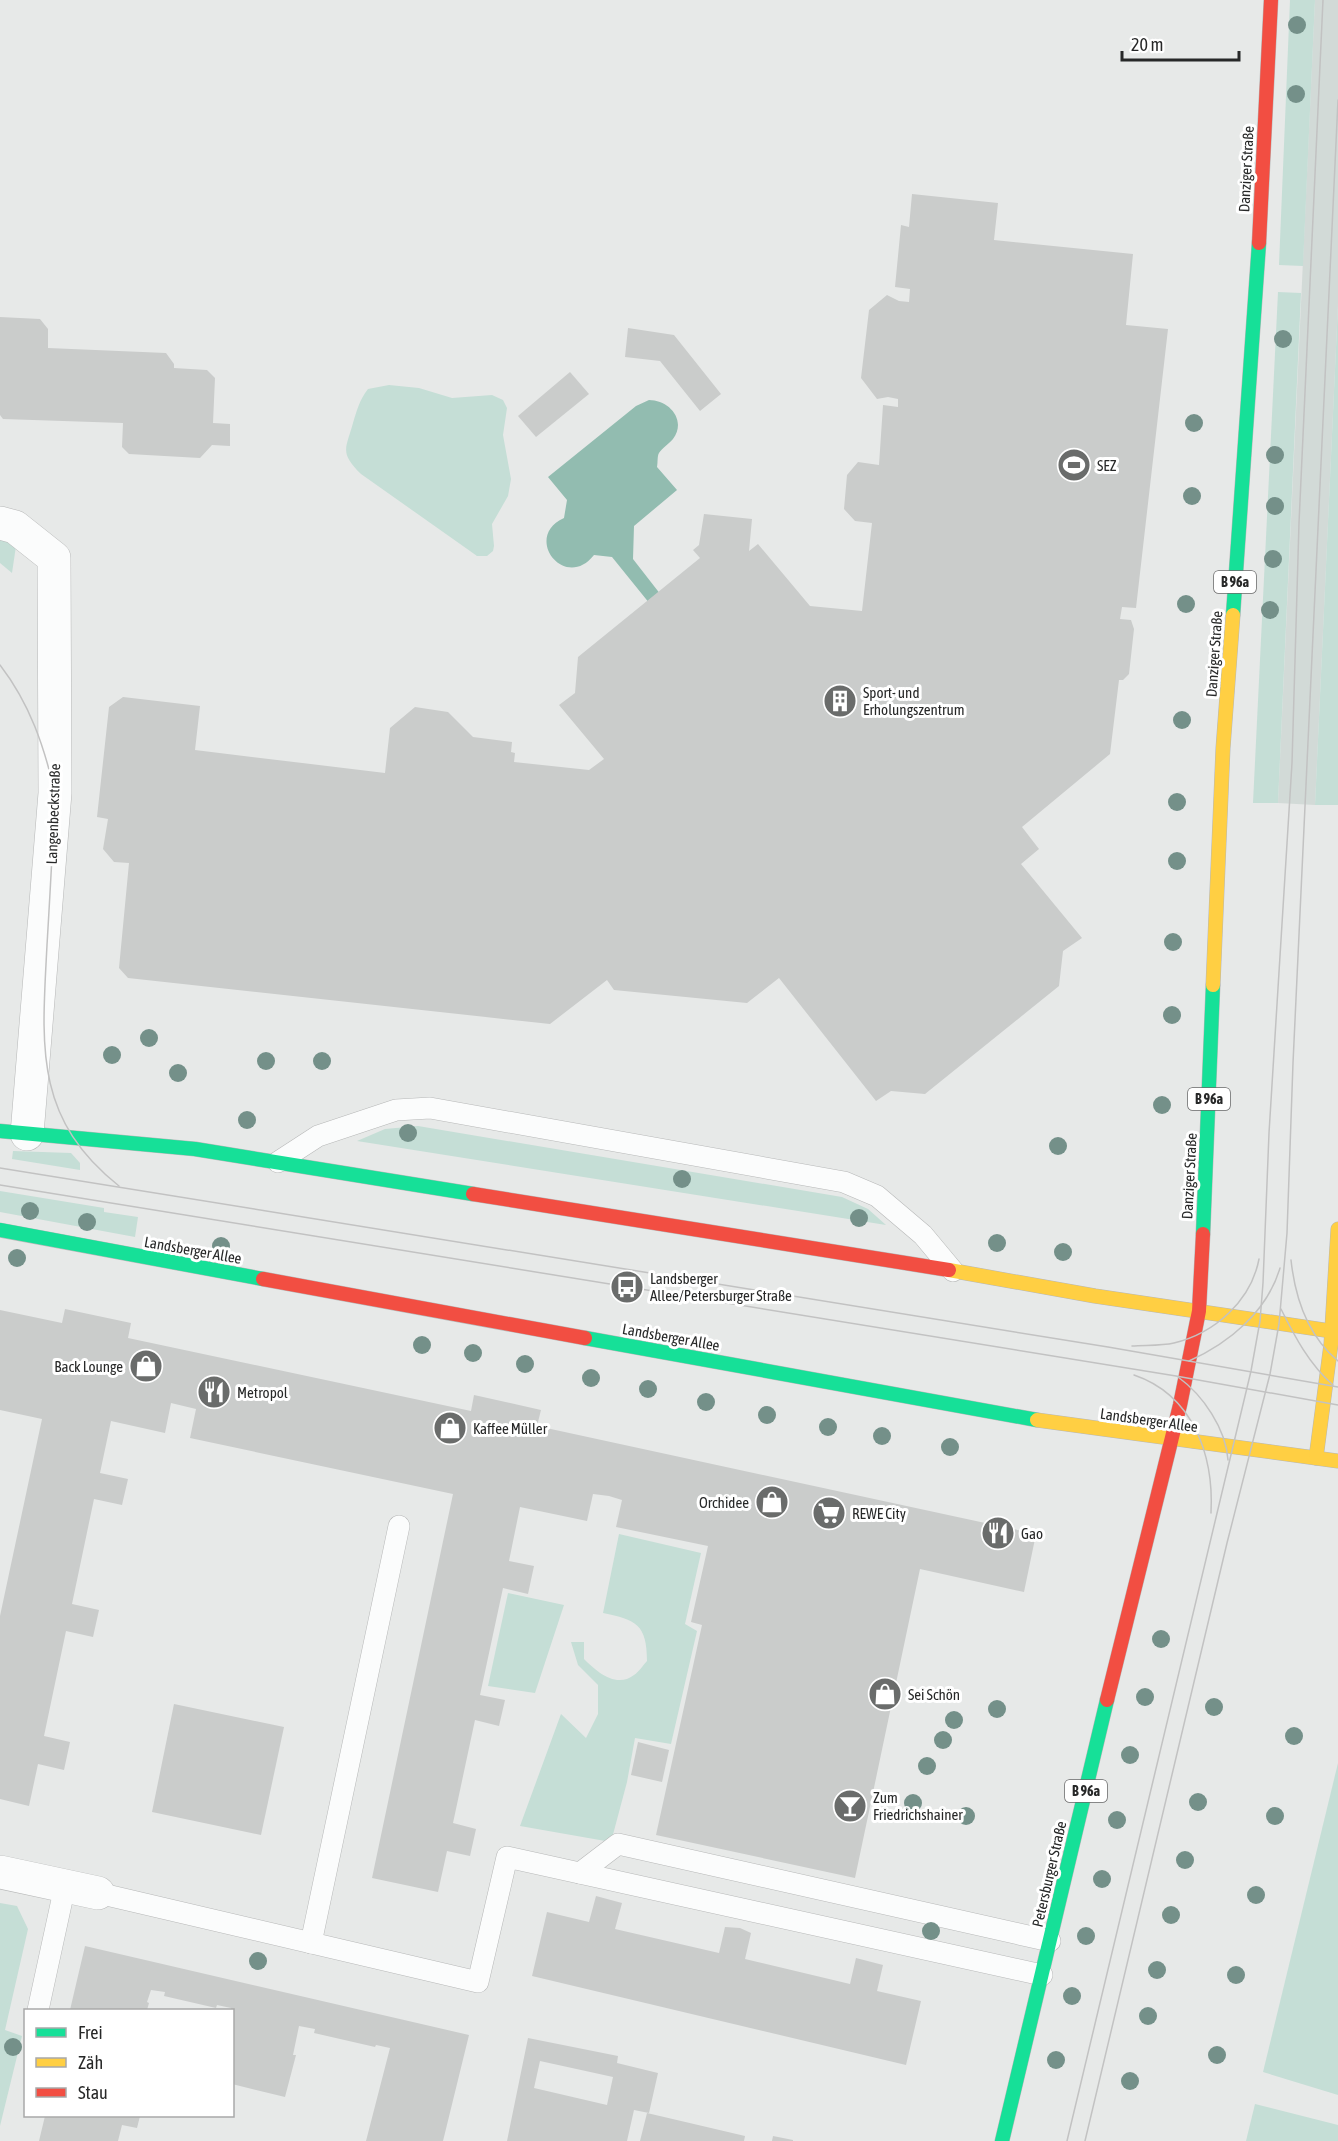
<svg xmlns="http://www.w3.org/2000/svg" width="1338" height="2141" viewBox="0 0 1338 2141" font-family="'Asap Condensed',sans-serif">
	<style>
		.built { fill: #d2dad7 }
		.green { fill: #c5ded6 }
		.water { fill: #92bcb0 }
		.building { fill: #cacccb; fill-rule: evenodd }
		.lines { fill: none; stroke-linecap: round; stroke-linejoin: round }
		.lane-casing { stroke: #b7b8b8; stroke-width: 22 }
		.street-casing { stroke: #b7b8b8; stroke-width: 34 }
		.fast-casing { stroke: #b7b8b8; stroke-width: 15 }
		.slow-casing { stroke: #b7b8b8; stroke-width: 15 }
		.jam-casing { stroke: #b7b8b8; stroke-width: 15 }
		.lane { stroke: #fbfcfc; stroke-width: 21 }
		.street { stroke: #fbfcfc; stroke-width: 33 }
		.fast { stroke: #16e098; stroke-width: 14 }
		.slow { stroke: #ffcf43; stroke-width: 14 }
		.jam { stroke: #f24e42; stroke-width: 14 }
		.tram { stroke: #c2c2c2; stroke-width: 1.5 }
		.tree { fill: #749089 }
		.labels { text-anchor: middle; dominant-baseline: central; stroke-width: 6; stroke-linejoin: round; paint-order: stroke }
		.shield { fill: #fff; stroke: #686868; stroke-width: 1.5 }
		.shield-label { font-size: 14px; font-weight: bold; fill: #272828 }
		.street-label { font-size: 15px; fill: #272828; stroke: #fff }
		.poi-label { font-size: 15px; fill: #272828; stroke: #fff; text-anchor: start }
	</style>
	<rect width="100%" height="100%" fill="#e7e9e8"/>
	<path class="built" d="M1315,0h23v304l-23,501 -37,-2z"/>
	<g class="green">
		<path d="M1290,0h25l-12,266 -24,-1z"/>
		<path d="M1278,292l23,1 -23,510h-25z"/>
		<path d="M1338,304v501h-23z"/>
		<path d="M389,385l30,3 33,10 40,-3 11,5 4,8 -4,27 8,44 -3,17 -16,28 2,22 -1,5 -6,5h-10l-7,-5 -109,-77c-22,-22 -15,-25 -8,-51 4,-13 6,-22 15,-34z"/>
		<path d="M0,537l16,9 -4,27 -12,-10z"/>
		<path d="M418,1126l424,71 26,12 18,16 -529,-84 28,-12z"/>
		<path d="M13,1151l58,2 9,10v7l-68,-11z"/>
		<path d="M0,1191l104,17v4l34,5 -3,20 -135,-25z"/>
		<path d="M619,1534l82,19 -16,71 12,7 -26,113 -36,-6 -8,44 -16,60 -91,-16 41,-112 25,24 12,-24v-29l-20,-20 -7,-23h13v17c12,12 32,30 50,16 5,-3 9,-10 13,-14 0,-37 -11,-41 -44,-48z"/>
		<path d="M508,1593l56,12 -29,88 -47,-7z"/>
		<path d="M1338,1763v332l-75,-23z"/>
		<path d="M0,1903l17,3 11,23 -23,101 17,6 -22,90z"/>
		<path d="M1255,2104l83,21v16h-92z"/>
	</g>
	<path class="water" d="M649,400c20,0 38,20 24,39 -4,5 -11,9 -14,14 -2,3 -1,10 -2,14l20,23 -43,36 -1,33 28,36 -11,9 -38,-47 -18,-2c-29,37 -72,-18 -30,-37l3,-18 -19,-23 88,-71z"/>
	<g class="building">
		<path d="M912,194l86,9 -4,37 139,14 -7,71 42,4 -32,279 -14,-1 -2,12 11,1 3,9 -5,45 -6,6h-4l-9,74 -88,73 17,22 -18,15 61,74 -19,13 -4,35 -134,108 -34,-3 -15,10 -97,-123 -32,25 -133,-13 -7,-10 -57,44 -422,-46 -9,-10 10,-105 -15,-1 -11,-13 5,-30 -11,-2 12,-110 14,-10 77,9 -5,44 190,23 5,-45 25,-21 33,5 25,25 39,5 -1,10 4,1 -1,9 75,8 15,-11 -45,-54 16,-12 3,-36 122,-99 -7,-8 6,-5 5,-31 48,5 -3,32 9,-7 52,62 52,5 10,-88 -17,-2 -11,-12 3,-34 11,-13 21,3 4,-60 15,2v-8l-10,-2 -11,2 -16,-21 8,-68 18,-15 12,6 10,1 1,-13 -15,-2 6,-62 8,2z"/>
		<path d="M0,317l40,2 8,10v19l118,5 8,11v4l33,2 8,8 -2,45 17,1v22l-18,-1 -12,13 -71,-4 -7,-7 1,-24 -120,-4 -3,-4z"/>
		<path d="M628,328l46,7 47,59 -21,17 -40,-50 -35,-4z"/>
		<path d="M570,372l19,22 -53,43 -18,-21z"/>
		<path d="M65,1309l66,14 -3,15 343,73 3,-16 67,15 -4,16 499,108 -12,58 -104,-23 -65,309 -199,-43 46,-210 -11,-3 17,-76 -92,-19 6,-27 -13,-4 -16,-2 -6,27 -67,-14 -11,54 25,5 -6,28 -25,-6 -23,107 25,5 -6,26 -24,-6 -22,103 23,6 -6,27 -23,-5 -9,41 -66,-14 81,-384 -263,-56 6,-29 -25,-6 -6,30 -54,-12 -11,52 28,6 -6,26 -28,-6 -22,105 27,6 -6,27 -27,-6 -22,105 26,6 -6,28 -26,-6 -9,42 -29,-7v-183l42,-197 -42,-9v-100l62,13z"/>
		<path d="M174,1704l110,23 -23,108 -109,-23z"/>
		<path d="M638,1742l31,8 -7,32 -31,-7z"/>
		<path d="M596,1896l26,7 -7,26 104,24 6,-26 15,1 11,5 -6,26 105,25 6,-26 27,7 -6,26 44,10 -15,64 -374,-89 15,-64 42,10z"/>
		<path d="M85,1946l384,89 -26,106h-77l24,-93 -14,-3 -1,2 -61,-14 1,-4 -16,-3 -6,29h3l-11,42 -53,-13 -1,-76 -14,-3 -1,3 -52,-12 1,-4 -14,-2 -4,12 2,1 -2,7h-77z"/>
		<path d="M528,2038l90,18 -1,7 41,10 -9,40 -15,-3 -7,31h-120zM540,2061l73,16 -6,28 -73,-17z"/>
		<path d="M647,2113l98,23 -1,5h-104z"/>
		<path d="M45,2116h95l-3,12 -15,-3 -4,16h-79z"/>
		<path d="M773,2136l20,4v1h-21z"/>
	</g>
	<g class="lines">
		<defs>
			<g id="lane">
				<path d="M278,1162l40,-26 78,-26 34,-2 414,74 33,14 46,39 30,36"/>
				<path d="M580,1873l38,-29 432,97"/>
				<path d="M98,1893l380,89 29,-125 535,118"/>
				<path d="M311,1943l88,-417"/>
				<path d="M38,2010l27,-124"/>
			</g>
			<g id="street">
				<path d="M0,523l15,4 39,31 1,235 -28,341"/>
				<path d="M0,1872l98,21"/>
			</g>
			<g id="fast">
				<path d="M1233,615l26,-372"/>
				<path d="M0,1131l195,18 278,45"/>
				<path d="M0,1230l263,49"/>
				<path d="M1203,1234l10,-249"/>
				<path d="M585,1338l452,82"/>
				<path d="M1002,2141l105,-441"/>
			</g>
			<g id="slow">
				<path d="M1213,985l10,-237 10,-133"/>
				<path d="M949,1270l146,26 243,36"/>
				<path d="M1037,1420l301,41"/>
				<path d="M1316,1458l15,-114 7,-115"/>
			</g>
			<g id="jam">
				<path d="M1259,243l12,-243"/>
				<path d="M473,1194l476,76"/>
				<path d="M263,1279l322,59"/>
				<path d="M1107,1700l73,-295 19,-94 4,-77"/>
			</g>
		</defs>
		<use href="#lane" class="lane-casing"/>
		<use href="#street" class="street-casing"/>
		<use href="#fast" class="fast-casing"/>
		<use href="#slow" class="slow-casing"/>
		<use href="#jam" class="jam-casing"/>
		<use href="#lane" class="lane"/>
		<use href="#street" class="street"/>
		<use href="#fast" class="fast"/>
		<use href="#slow" class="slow"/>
		<use href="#jam" class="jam"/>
		<g class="tram">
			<path d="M0,665c30,39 44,81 55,128 -2,51 -5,101 -8,152 -5,99 -14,173 72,241"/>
			<path d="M0,1168l1108,179 230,40"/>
			<path d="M0,1185l1176,191 162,29"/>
			<path d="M1291,1260c4,37 17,76 47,101"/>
			<path d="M1281,1309c14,28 28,55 52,76"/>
			<path d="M1132,1346c14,-1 29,0 42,-3 41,-10 77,-42 85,-84"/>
			<path d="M1189,1361c40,-18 78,-49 91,-93"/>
			<path d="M1134,1375c59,20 80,80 77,138"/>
			<path d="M1178,1377c25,18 48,52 50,83"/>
			<path d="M1067,2141l184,-770 9,-50 3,-38 6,-150 23,-370 7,-240 24,-523"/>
			<path d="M1085,2141l142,-598 43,-169 9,-50 8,-91 6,-170 45,-963"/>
		</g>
	</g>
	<g class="tree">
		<circle cx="1297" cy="25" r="9"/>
		<circle cx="1296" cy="94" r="9"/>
		<circle cx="1283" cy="339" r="9"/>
		<circle cx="1194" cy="423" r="9"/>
		<circle cx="1275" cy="455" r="9"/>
		<circle cx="1192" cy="496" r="9"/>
		<circle cx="1275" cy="506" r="9"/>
		<circle cx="1273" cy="559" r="9"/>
		<circle cx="1186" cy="604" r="9"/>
		<circle cx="1270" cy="610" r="9"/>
		<circle cx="1182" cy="720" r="9"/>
		<circle cx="1177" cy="802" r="9"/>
		<circle cx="1177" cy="861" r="9"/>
		<circle cx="1173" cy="942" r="9"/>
		<circle cx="1172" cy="1015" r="9"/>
		<circle cx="149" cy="1038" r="9"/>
		<circle cx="112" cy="1055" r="9"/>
		<circle cx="266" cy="1061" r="9"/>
		<circle cx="322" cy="1061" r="9"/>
		<circle cx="178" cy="1073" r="9"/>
		<circle cx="1162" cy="1105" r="9"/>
		<circle cx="247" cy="1120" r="9"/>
		<circle cx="408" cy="1133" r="9"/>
		<circle cx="1058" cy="1146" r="9"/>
		<circle cx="682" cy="1179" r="9"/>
		<circle cx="30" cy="1211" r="9"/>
		<circle cx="859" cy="1218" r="9"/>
		<circle cx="87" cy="1222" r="9"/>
		<circle cx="997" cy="1243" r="9"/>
		<circle cx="221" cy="1246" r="9"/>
		<circle cx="1063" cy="1252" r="9"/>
		<circle cx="17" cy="1258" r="9"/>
		<circle cx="422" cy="1345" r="9"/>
		<circle cx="473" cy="1353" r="9"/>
		<circle cx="525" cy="1364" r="9"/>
		<circle cx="591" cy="1378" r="9"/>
		<circle cx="648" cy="1389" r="9"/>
		<circle cx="706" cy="1402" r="9"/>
		<circle cx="767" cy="1415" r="9"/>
		<circle cx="828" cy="1427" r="9"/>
		<circle cx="882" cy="1436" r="9"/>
		<circle cx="950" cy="1447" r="9"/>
		<circle cx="1161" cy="1639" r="9"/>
		<circle cx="1145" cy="1697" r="9"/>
		<circle cx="1214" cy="1707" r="9"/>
		<circle cx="997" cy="1709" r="9"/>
		<circle cx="954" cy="1720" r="9"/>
		<circle cx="1294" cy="1736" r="9"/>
		<circle cx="943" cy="1740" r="9"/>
		<circle cx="1130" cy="1755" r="9"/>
		<circle cx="927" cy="1766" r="9"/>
		<circle cx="1198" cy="1802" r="9"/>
		<circle cx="913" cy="1803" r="9"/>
		<circle cx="966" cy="1816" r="9"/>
		<circle cx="1275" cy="1816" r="9"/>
		<circle cx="1117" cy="1820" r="9"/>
		<circle cx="1185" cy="1860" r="9"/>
		<circle cx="1102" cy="1879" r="9"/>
		<circle cx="1256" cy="1895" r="9"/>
		<circle cx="1171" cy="1915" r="9"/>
		<circle cx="931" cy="1931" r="9"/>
		<circle cx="1086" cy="1936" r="9"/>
		<circle cx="258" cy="1961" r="9"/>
		<circle cx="1157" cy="1970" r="9"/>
		<circle cx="1236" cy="1975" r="9"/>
		<circle cx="1072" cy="1996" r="9"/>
		<circle cx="1148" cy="2016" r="9"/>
		<circle cx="13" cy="2047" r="9"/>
		<circle cx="1217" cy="2055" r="9"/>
		<circle cx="1056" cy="2060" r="9"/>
		<circle cx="1130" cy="2081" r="9"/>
	</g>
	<defs>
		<symbol id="stadium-disc" viewBox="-11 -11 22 22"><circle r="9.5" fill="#6a6c6b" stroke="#fff"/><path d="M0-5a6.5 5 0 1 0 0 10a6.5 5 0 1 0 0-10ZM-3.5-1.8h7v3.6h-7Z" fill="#fff"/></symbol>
		<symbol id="building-disc" viewBox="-11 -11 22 22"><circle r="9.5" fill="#6a6c6b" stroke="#fff"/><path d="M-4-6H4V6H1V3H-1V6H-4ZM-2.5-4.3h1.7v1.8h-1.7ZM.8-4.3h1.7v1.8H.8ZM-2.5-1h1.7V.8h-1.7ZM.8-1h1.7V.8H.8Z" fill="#fff"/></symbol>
		<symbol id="bus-disc" viewBox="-11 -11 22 22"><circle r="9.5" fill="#6a6c6b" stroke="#fff"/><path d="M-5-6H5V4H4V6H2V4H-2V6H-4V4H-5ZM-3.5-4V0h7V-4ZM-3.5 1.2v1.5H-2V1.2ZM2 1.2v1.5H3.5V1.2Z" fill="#fff"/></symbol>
		<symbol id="shop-disc" viewBox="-11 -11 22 22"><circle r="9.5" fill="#6a6c6b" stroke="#fff"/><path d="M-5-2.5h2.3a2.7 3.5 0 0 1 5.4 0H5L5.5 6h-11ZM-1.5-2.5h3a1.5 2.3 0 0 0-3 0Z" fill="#fff"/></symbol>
		<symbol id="restaurant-disc" viewBox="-11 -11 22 22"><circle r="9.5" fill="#6a6c6b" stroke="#fff"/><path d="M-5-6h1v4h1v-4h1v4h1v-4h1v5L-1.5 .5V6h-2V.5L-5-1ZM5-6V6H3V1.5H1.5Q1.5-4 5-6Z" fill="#fff"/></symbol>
		<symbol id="supermarket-disc" viewBox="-11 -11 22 22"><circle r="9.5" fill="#6a6c6b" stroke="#fff"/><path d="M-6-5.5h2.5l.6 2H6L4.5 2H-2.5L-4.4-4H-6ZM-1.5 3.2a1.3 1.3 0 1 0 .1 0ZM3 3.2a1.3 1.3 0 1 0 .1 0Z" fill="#fff"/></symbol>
		<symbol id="bar-disc" viewBox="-11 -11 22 22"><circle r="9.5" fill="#6a6c6b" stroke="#fff"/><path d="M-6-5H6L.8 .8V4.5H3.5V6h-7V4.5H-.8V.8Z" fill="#fff"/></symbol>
	</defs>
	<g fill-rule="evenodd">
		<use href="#stadium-disc" x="1055" y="446" width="38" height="38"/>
		<use href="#building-disc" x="821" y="682" width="38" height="38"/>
		<use href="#bus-disc" x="608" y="1268" width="38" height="38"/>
		<use href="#shop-disc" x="127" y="1347" width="38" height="38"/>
		<use href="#restaurant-disc" x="195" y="1373" width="38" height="38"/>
		<use href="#shop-disc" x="431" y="1409" width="38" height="38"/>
		<use href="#shop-disc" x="753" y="1483" width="38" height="38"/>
		<use href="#supermarket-disc" x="810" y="1494" width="38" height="38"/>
		<use href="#restaurant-disc" x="979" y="1514" width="38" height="38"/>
		<use href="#shop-disc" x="866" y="1675" width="38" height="38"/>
		<use href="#bar-disc" x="831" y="1787" width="38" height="38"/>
	</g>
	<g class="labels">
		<g class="shield">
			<rect x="1214" y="571" width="42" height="22" rx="4.5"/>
			<rect x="1188" y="1088" width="42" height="22" rx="4.5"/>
			<rect x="1065" y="1780" width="42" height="22" rx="4.5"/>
		</g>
		<g class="shield-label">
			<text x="1235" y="582">B 96a</text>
			<text x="1209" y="1099">B 96a</text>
			<text x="1086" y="1791">B 96a</text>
		</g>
		<g class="street-label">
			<text transform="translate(1246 169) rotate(-87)">Danziger Straße</text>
			<text transform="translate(1214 654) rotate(-86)">Danziger Straße</text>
			<text transform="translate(53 814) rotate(-88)">Langenbeckstraße</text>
			<text transform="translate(1189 1176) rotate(-87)">Danziger Straße</text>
			<text transform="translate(193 1250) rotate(10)">Landsberger Allee</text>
			<text transform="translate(671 1337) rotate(10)">Landsberger Allee</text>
			<text transform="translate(1149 1420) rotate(8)">Landsberger Allee</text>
			<text transform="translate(1049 1874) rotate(-77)">Petersburger Straße</text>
		</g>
		<g class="poi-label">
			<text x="1097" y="465">SEZ</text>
			<text x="863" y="692">Sport- und<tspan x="863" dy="17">Erholungszentrum</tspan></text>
			<text x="650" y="1278">Landsberger<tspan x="650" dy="17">Allee/Petersburger Straße</tspan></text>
			<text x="123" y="1366" text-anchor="end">Back Lounge</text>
			<text x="237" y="1392">Metropol</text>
			<text x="473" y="1428">Kaffee Müller</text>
			<text x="749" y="1502" text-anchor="end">Orchidee</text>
			<text x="852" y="1513">REWE City</text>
			<text x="1021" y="1533">Gao</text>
			<text x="908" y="1694">Sei Schön</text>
			<text x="873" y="1797">Zum<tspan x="873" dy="17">Friedrichshainer</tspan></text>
		</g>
	</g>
	<rect x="24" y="2009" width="210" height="108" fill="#ffffff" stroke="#a9a9a9" stroke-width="1.5"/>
	<rect x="36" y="2028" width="30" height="9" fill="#16e098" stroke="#a9a9a9" stroke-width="1.5"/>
	<text x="78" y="2039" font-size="18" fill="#272828">Frei</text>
	<rect x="36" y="2058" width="30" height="9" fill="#ffcf43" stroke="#a9a9a9" stroke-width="1.5"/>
	<text x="78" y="2069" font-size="18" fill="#272828">Zäh</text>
	<rect x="36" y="2088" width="30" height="9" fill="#f24e42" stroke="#a9a9a9" stroke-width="1.5"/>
	<text x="78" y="2099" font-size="18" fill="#272828">Stau</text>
	<path d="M1122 51v9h117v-9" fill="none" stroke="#272828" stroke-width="3"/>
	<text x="1131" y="51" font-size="18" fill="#272828" stroke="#ffffff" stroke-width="4.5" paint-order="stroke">20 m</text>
</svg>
